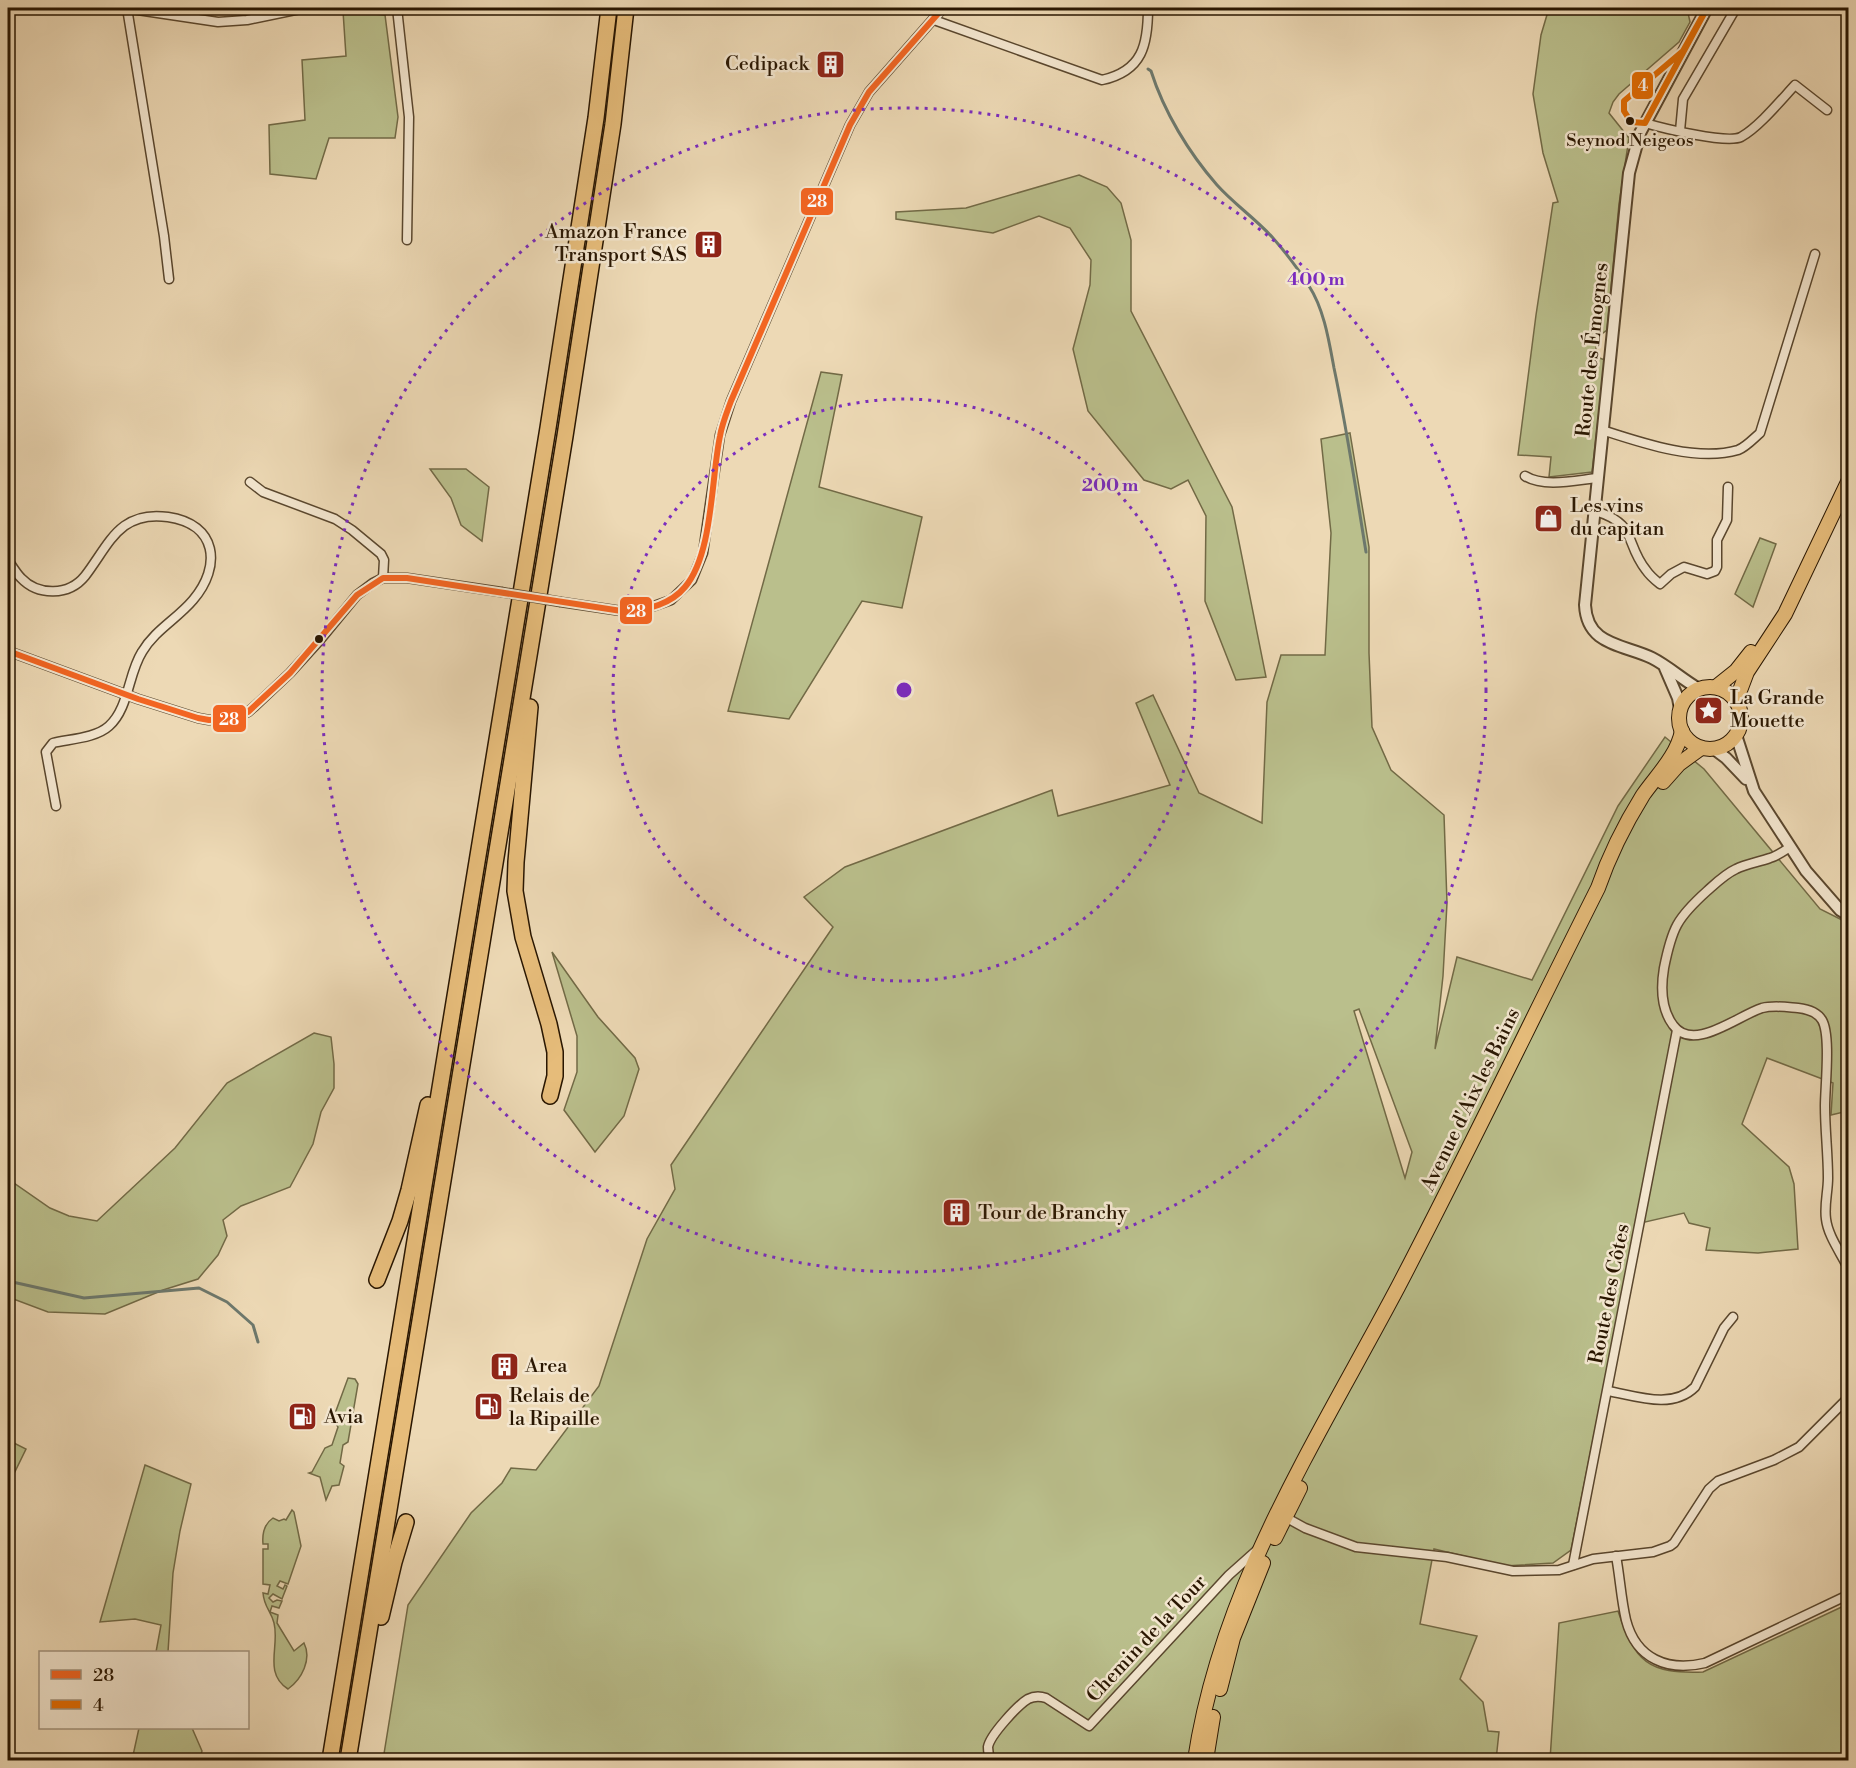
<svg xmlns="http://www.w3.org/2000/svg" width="1856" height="1768" viewBox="0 0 1856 1768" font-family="'Libre Bodoni',serif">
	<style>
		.green { fill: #babf8c; stroke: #726a46; stroke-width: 1.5; fill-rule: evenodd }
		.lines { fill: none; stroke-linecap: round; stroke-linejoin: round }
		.stream { stroke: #6d786c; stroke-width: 3 }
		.minor-casing { stroke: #5a472e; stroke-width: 11 }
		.tertiary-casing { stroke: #5a472e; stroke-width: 14 }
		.primary-casing { stroke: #291601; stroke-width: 16 }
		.motorway-casing { stroke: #291601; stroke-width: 18 }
		.minor { stroke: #f3e6cf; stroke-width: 8 }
		.tertiary { stroke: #f3e6cf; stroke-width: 10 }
		.primary { stroke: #e6bc7a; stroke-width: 14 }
		.motorway { stroke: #e6bc7a; stroke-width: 15 }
		.minor-bridge-casing { stroke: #5a472e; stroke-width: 11; stroke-linecap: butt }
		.minor-bridge { stroke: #f3e6cf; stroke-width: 8 }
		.bus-1-casing { stroke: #f3e6cf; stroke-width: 10 }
		.bus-2-casing { stroke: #f3e6cf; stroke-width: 10 }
		.bus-1 { stroke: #f26522; stroke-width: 6 }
		.bus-2 { stroke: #e46d03; stroke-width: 6 }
		.ring { fill: none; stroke: #7b2cbf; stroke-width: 3; stroke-dasharray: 3 6 }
		.bus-dot { fill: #291601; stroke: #f3e6cf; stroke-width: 2 }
		.labels { text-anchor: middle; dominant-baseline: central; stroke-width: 5; stroke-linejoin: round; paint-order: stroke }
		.bus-label { font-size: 18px; fill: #291601; stroke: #f3e6cf }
		.poi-label { font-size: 20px; fill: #291601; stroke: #f3e6cf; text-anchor: start }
		.street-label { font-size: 20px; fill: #291601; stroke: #f3e6cf }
		.centre { fill: #7b2cbf; stroke: #f3e6cf; stroke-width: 3 }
		.ring-label { font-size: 18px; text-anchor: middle; font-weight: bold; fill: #7b2cbf; stroke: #f3e6cf; stroke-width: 5; stroke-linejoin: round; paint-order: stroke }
		.line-badge { stroke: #f3e6cf; stroke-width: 2 }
		.badge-label { font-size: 16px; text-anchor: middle; font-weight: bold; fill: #fff }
	</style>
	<rect width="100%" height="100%" fill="#edd9b5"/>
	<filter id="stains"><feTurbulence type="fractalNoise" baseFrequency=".00333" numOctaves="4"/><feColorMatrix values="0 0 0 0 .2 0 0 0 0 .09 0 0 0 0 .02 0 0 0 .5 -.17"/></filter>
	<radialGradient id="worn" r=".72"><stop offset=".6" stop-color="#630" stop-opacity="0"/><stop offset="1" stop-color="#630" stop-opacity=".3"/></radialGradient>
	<g class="green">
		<path d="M1549,8h138l3,14 -11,20 -60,52 -6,8 -4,11 20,25 -10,66 -12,126 -8,6 -5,20 11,4 -13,112 -43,5 2,-20 -33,-2 18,-140 17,-112 5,-1 -15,-49 -10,-59 8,-59z"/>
		<path d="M343,11l42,4 13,102 -3,21h-66l-13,41 -46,-5 -1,-49 36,-5 -3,-60 44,-4z"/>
		<path d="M1079,175l28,12 14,16 10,37v71l101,196 34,170 -30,3 -31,-79 1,-85 -18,-36 -17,9 -27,-9 -56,-69 -15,-62 17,-64 1,-25 -21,-32 -31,-12 -46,17 -97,-14v-7l70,-4z"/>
		<path d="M821,372l21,3 -23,112 103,30 -20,91 -40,-7 -73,118 -61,-8z"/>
		<path d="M1350,433l19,114v106l3,74 19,43 53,45 3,88 -4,73 -8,73 22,-92 75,23 86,-174 47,-69 39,32 116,140 28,14v188l-17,4 2,-32 -66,-25 -25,66 47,43 5,17 4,65 -40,4 -52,-3 4,-22 -21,-5 -5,-10 -48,11 -65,326 -18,13 -48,3 -71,-17 -14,75 57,12 -17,43 23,23 5,29 11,1 -3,28h-1113l25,-155 63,-92 31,-30 9,-15 25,2 63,-84 48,-147 28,-50 -4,-24 162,-238 -29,-30 41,-30 207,-77 6,26 112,-31 -34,-82 17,-8 46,98 63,30 5,-121 14,-47h44l6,-122 -10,-94zM1359,1009l53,143 -7,26 -51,-167z"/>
		<path d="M430,469h36l23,18 -7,54 -21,-16 -10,-27z"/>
		<path d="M1760,538l16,6 -23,63 -18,-13z"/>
		<path d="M552,952l46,65 37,41 4,11 -15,47 -29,36 -31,-42 13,-38v-36z"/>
		<path d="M314,1033l17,4 3,27v24l-13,24 -8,32 -23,43 -49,19 -18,14 4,16 -9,19 -20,24 -35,11 -58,24 -57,-2 -40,-15v-118l42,29 19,8 28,5 78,-73 52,-65z"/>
		<path d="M348,1378l7,1 3,5 -10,58 -5,3 -3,18 4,3 -5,19 -7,1 -6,14 -6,-23 -11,-4 3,-1 13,-24 7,-3 6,-18 -5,-8z"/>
		<path d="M8,1440l18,9 -18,37z"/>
		<path d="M145,1465l46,19 -11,47 -7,42 -5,79h-12l5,-27 -26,-6 -35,3z"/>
		<path d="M292,1510l2,2 7,34 -13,38 -8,-3 -3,5 6,3 2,-4 2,1 -5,13 -9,-5 -4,4 4,4 4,-2 5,1 -3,7 -7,-2 -2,6 8,3 -1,8 17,28 10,-8c8,16 -2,36 -16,46 -25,-16 -8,-43 -14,-66 -3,-12 -10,-16 -11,-30l5,1 2,-9 -7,-1v-35h5v-5h-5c-1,-11 1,-20 10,-26l6,3 5,-2 2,1z"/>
		<path d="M1848,1604v156h-298l9,-137 59,-12c17,51 30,63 85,61z"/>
		<path d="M139,1728h53l10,23 -3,9h-67z"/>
	</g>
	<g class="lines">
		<g class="stream">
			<path d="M1148,69l3,2c13,41 38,82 66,114 17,19 39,34 56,53 13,15 26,32 36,48 15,23 20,55 25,82 13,61 22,123 32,184"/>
			<path d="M8,1281l76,17 115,-10 28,14 26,23 5,17"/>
		</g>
		<defs>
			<g id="minor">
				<path d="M124,8l94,14 29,-2 58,-12"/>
				<path d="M127,8l37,228 5,43"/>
				<path d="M397,8l12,109 -2,123"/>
				<path d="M934,20l168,60c41,-9 46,-36 46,-72"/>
				<path d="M1645,123c17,5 82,21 96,14 18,-10 40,-37 54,-52l32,25"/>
				<path d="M1680,131l3,-32 53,-91"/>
				<path d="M1602,430c40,13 95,32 136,20 8,-3 16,-12 22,-17l55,-179"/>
				<path d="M1525,476c19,12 52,4 73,2"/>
				<path d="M250,482l13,10 72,27 17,11 29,24 3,6 -1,18"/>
				<path d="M1595,511c43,13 29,31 51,59 4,6 9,10 14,14l11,-10 13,-7 23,7 8,-3 2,-4v-27l10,-20 1,-33"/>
				<path d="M8,560c4,6 8,13 13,18 17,18 48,18 64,-2 24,-31 34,-66 83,-59 49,7 54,49 25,83 -16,19 -38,30 -51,52 -14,22 -13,56 -33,74 -13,12 -39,13 -56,17l-7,9 10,54"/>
				<path d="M561,602l67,10 15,-2 28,-10 21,-20 11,-27 17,-118 11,-34 119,-276 19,-33 74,-84"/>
				<path d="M8,651l130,48 60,19 11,2 20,-1 19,-7 7,-6 35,-33 30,-33 37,-45 16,-12 10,-5h24l94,14"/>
				<path d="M1790,847c-6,4 -13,9 -20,11 -11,4 -24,6 -34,11 -11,5 -20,14 -29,22 -30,27 -35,37 -43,77 -3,18 -3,41 9,57 20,28 64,-9 89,-17 12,-3 24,-1 36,0 9,1 19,4 24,12 9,15 3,67 3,86 0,24 3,48 3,72 0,14 -4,27 -2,41 2,17 15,34 22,49"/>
				<path d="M1608,1391c28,5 64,19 87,-4l29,-59 9,-11"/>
				<path d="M1285,1517l20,11 51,19 91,10 66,14 46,-1 34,-11 60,-7 17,-6 4,-3 35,-54 9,-8 56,-21 25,-13 49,-49"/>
				<path d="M1616,1556c4,21 5,43 10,64 10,39 42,52 79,43l143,-68"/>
				<path d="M1573,1565l104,-535"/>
				<path d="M991,1760c-2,-4 -3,-8 -3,-13 2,-12 30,-42 40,-48 6,-3 12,-3 18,-1l43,28 140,-151 28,-25"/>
			</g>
			<g id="tertiary">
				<path d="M1665,668l13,30 2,11"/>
				<path d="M1699,689c-16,-9 -31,-23 -47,-31 -29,-14 -65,-12 -67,-53l44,-432 11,-40 67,-125"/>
				<path d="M1736,735l18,56 52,80 34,39 8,5"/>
				<path d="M1714,749l12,9 20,21"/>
			</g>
			<g id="primary">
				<circle cx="1710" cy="718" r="31"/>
				<path d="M1716,687l20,-16 15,-19"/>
				<path d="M1736,701l11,-29 38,-58 63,-132"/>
				<path d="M1663,782l16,-18 22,-16"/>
				<path d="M1275,1538l25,-50"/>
				<path d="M1220,1689l13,-51 30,-75"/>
				<path d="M1195,1760c26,-174 122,-320 203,-473 69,-132 133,-266 200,-399 11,-32 27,-64 45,-93 14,-20 34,-39 39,-64"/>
				<path d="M1206,1760l7,-43"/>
			</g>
			<g id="motorway">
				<path d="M530,707l-14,155 -1,29 8,46 26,87 6,28v24l-5,20"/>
				<path d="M377,1280l23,-59 9,-31 19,-85"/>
				<path d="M381,1617l13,-55 12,-40"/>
				<path d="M330,1760l218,-1332 48,-310 13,-110"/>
				<path d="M348,1760l217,-1324 48,-312 13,-116"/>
			</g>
		</defs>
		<use href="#minor" class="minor-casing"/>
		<use href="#tertiary" class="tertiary-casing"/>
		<use href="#primary" class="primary-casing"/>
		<use href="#motorway" class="motorway-casing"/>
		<use href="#minor" class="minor"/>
		<use href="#tertiary" class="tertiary"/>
		<use href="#primary" class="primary"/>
		<use href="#motorway" class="motorway"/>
		<defs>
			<path id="minor-bridge" d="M501,592l60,10"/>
		</defs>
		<use href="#minor-bridge" class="minor-bridge-casing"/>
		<use href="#minor-bridge" class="minor-bridge"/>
		<defs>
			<path id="bus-1" d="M8,651l130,48 60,19 11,2 20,-1 19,-7 42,-39 67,-78 26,-17h24l221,34c21,-3 43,-8 57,-25 28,-33 26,-108 35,-151 2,-12 7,-24 11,-35l119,-276 19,-33 74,-84"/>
			<path id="bus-2" d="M1707,8l-62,115 -14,-1 -7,-11v-10l59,-50z"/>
		</defs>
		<use href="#bus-1" class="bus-1-casing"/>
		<use href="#bus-2" class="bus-2-casing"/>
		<use href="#bus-1" class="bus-1"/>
		<use href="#bus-2" class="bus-2"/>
	</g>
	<g class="ring">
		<circle cx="904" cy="690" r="291"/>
		<circle cx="904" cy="690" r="582"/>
	</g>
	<defs>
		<symbol id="building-square" viewBox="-11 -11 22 22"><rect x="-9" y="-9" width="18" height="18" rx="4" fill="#8f2418" stroke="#f3e6cf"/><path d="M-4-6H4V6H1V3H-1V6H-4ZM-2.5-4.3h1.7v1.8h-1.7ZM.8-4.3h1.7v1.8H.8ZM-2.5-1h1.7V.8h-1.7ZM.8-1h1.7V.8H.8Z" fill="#fff"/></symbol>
		<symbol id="shop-square" viewBox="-11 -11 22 22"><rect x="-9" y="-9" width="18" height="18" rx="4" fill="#8f2418" stroke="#f3e6cf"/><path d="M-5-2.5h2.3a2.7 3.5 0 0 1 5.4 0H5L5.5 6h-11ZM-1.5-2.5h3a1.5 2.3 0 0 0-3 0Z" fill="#fff"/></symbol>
		<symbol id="sight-square" viewBox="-11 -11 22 22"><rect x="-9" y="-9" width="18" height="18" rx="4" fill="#8f2418" stroke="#f3e6cf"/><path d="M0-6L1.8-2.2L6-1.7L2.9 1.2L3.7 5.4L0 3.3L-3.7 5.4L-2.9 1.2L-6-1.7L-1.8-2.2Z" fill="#fff"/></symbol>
		<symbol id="fuel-square" viewBox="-11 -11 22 22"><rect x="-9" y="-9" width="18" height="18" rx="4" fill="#8f2418" stroke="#f3e6cf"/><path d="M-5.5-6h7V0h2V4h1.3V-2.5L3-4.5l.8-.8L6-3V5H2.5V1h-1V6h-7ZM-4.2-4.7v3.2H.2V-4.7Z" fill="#fff"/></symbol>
	</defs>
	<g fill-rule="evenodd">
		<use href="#building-square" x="814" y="48" width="33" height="33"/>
		<use href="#building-square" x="692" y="228" width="33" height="33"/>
		<use href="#shop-square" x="1532" y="502" width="33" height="33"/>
		<use href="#sight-square" x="1692" y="694" width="33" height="33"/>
		<use href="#building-square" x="940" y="1196" width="33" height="33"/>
		<use href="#building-square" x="488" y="1350" width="33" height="33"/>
		<use href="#fuel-square" x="472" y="1390" width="33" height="33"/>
		<use href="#fuel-square" x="286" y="1400" width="33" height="33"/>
	</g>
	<g class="bus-dot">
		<circle cx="1630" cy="121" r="5"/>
		<circle cx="319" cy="639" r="5"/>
	</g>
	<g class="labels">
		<g class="bus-label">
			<text x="1630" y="140">Seynod Neigeos</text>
		</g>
		<g class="poi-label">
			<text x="809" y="64" text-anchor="end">Cedipack</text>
			<text x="687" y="232" text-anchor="end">Amazon France<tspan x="687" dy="23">Transport SAS</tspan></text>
			<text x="1570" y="506">Les vins<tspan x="1570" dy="23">du capitan</tspan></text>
			<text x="1730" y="698">La Grande<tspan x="1730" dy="23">Mouette</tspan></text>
			<text x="978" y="1213">Tour de Branchy</text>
			<text x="525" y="1366">Area</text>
			<text x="509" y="1396">Relais de<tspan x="509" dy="23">la Ripaille</tspan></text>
			<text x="324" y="1417">Avia</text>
		</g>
		<g class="street-label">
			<text transform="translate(1593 350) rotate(-84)">Route des Émognes</text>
			<text transform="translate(1471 1100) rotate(-64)">Avenue d'Aix les Bains</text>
			<text transform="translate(1610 1294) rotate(-79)">Route des Côtes</text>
			<text transform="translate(1147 1639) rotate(-47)">Chemin de la Tour</text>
		</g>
	</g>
	<circle cx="904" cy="690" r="9" class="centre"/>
	<g class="ring-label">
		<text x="1316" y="285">400 m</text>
		<text x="1110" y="491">200 m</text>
	</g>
	<g class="line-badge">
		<rect x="1631" y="71" width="23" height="29" rx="6" fill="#e46d03"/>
		<rect x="800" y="187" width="34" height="29" rx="6" fill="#f26522"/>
		<rect x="619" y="596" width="34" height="29" rx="6" fill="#f26522"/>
		<rect x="212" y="704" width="35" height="29" rx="6" fill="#f26522"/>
	</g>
	<g class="badge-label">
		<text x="1643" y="91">4</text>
		<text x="817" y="207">28</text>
		<text x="636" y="617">28</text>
		<text x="229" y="725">28</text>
	</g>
	<rect width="1856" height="1768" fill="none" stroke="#edd9b5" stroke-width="30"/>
	<rect x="9" y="9" width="1838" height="1750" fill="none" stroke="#291601" stroke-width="3"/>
	<rect x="15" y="15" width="1826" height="1738" fill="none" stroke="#291601" stroke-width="1.5"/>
	<rect x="39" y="1651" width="210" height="78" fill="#f3e6cf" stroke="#a2937d" stroke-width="1.5"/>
	<rect x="51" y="1670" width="30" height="9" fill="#f26522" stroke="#a2937d" stroke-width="1.5"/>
	<text x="93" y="1681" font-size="18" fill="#291601">28</text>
	<rect x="51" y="1700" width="30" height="9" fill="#e46d03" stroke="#a2937d" stroke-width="1.5"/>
	<text x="93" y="1711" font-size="18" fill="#291601">4</text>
	<rect width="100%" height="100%" filter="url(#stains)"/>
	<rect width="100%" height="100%" fill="url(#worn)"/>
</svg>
